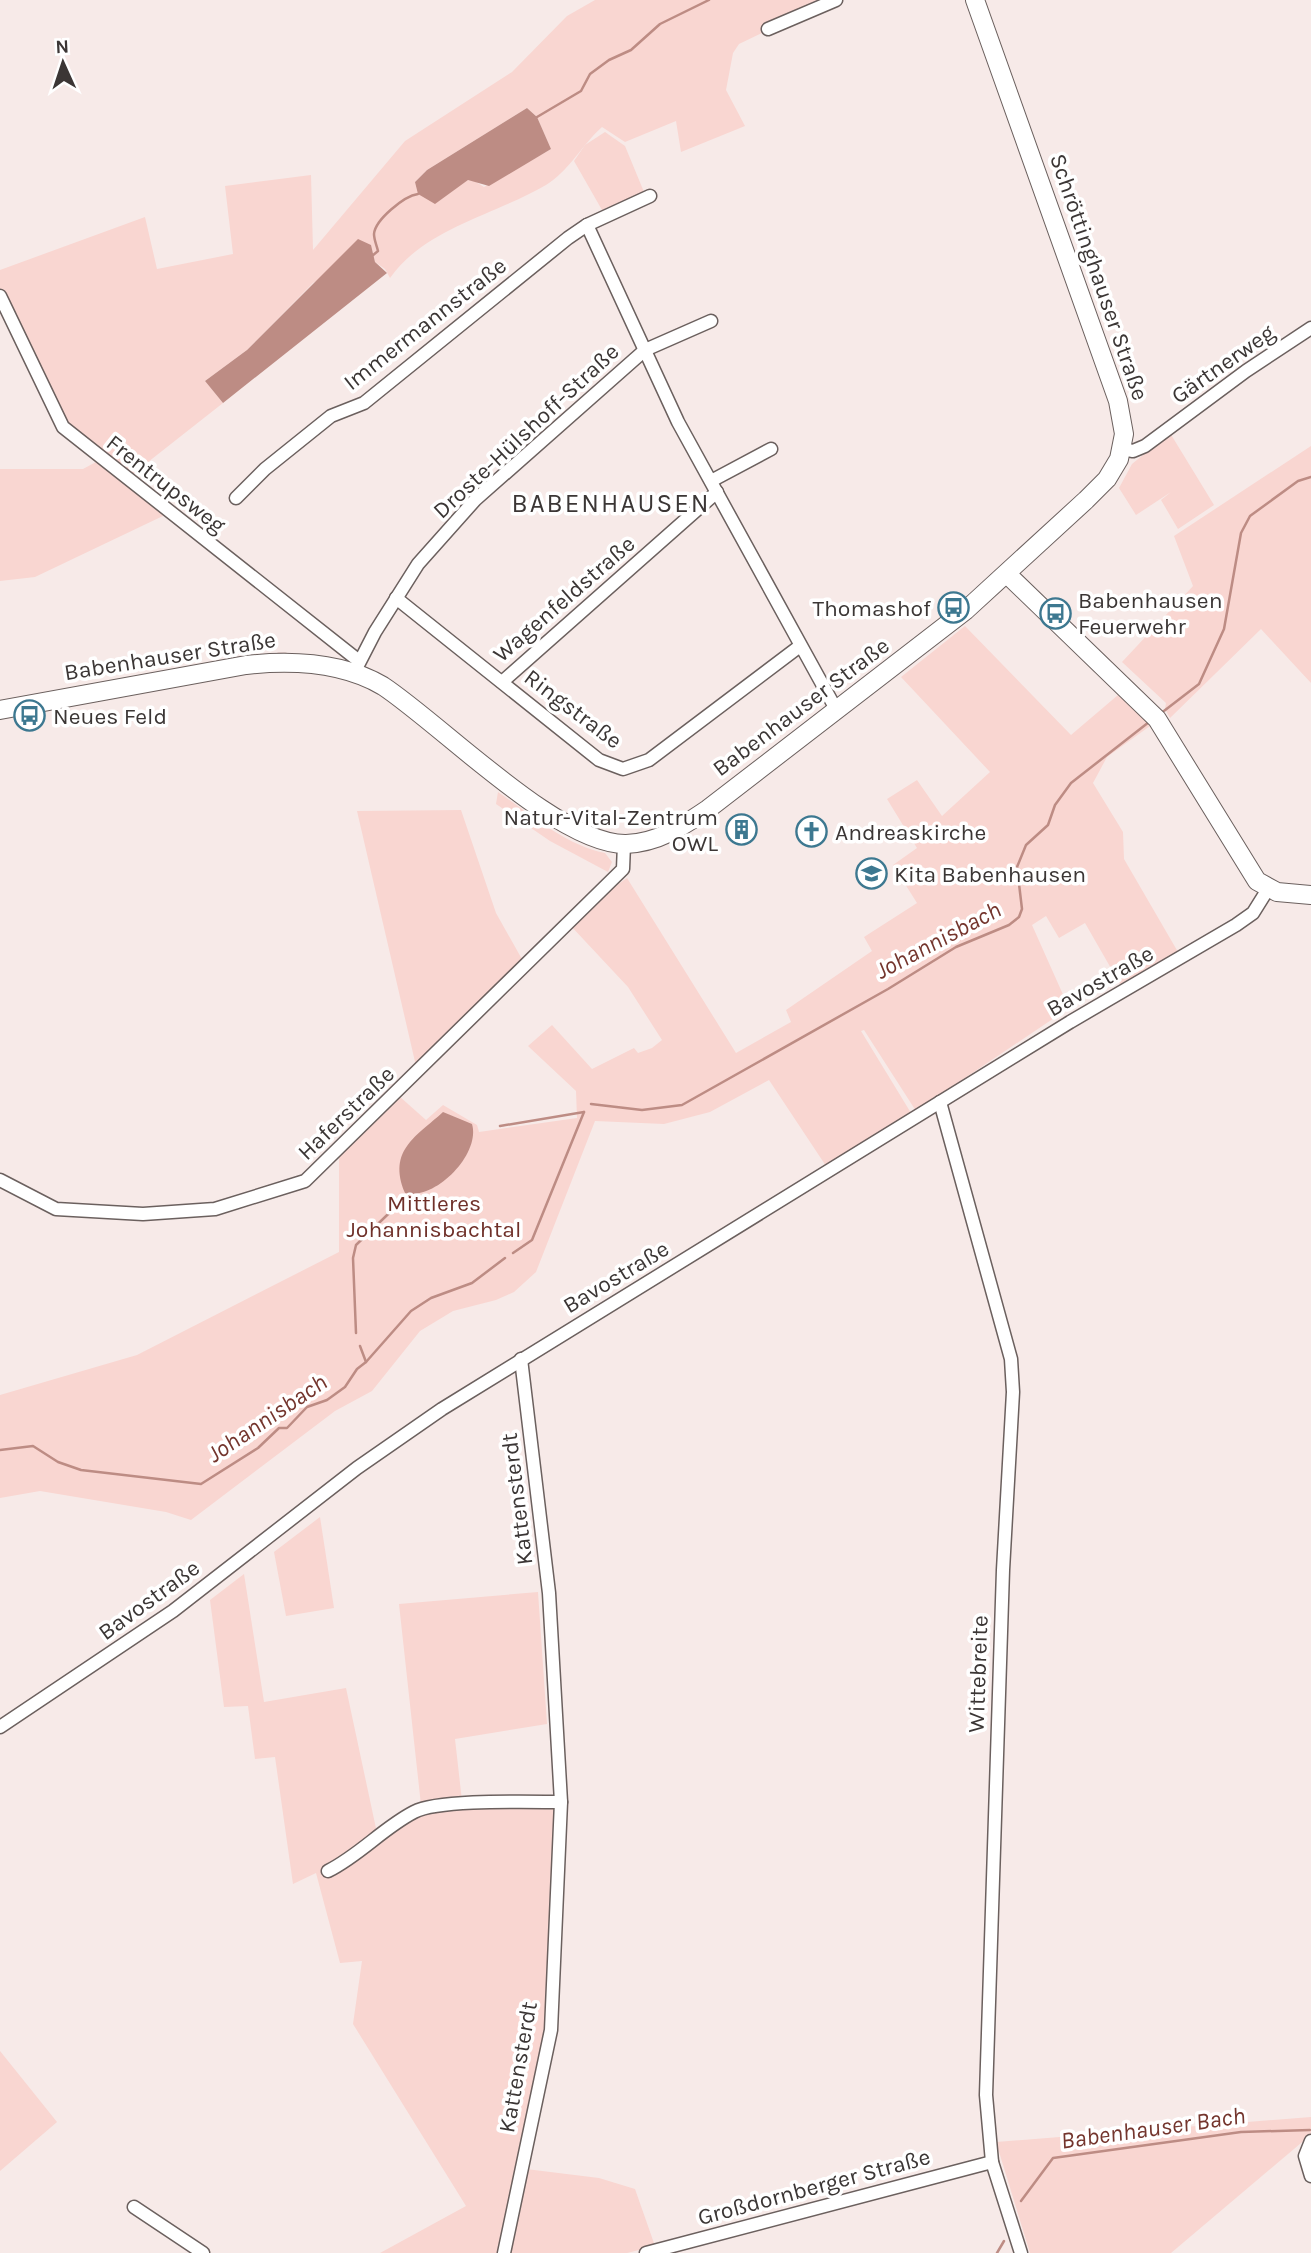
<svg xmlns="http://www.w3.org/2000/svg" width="1311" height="2253" viewBox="0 0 1311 2253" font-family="Karla,sans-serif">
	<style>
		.green { fill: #f9d6d1; fill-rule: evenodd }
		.water { fill: #bd8c84 }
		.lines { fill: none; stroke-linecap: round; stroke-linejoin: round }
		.stream { stroke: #bd8c84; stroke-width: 2.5 }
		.street-casing { stroke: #6b605e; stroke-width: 15 }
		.secondary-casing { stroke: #6b605e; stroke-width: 20 }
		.street { stroke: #fff; stroke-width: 12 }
		.secondary { stroke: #fff; stroke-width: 18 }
		.labels { text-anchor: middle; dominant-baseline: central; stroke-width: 7; stroke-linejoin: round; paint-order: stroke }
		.street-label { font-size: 23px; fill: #3b3635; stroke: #fff }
		.poi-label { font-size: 23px; fill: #3b3635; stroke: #fff; text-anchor: start }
		.park-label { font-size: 23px; fill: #6f3029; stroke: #fff }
		.water-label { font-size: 24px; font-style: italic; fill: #74352d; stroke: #fff }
		.quarter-label { font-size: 26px; letter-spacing: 2px; fill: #3b3635; stroke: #fff }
	</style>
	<rect width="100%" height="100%" fill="#f7eae8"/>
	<g class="green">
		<path d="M595,0h236l-92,44 -6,9 -7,37 19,36 -64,26 -5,-31 -51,21 -23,-15c-20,18 -33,44 -56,58 -51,30 -121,43 -156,93l-5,-9 -10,-7 -3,-12 -59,33 -66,67 -42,31 18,22 -94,74 -64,-51 -65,-138v-18l145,-53 12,52 76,-15 -8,-68 86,-11 2,75 92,-109 107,-69 55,-56zM527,108l10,9 14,32 -67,38 -11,-7 -58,2 12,-12z"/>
		<path d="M605,132l20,14 19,46 -42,18 -28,-49 11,-16z"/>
		<path d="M1170,433l44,72 -36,24 -17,-29 10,-8 -35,23 -17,-27 13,-24z"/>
		<path d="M1311,446v237l-50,-54 -91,89 -5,-9 1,-6 -44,-41 71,-76 -19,-50z"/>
		<path d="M96,462l69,53 -130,62 -35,4v-112h83z"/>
		<path d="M965,626l106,109 47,-40 32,31 -43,31 -14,26 30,49 1,27 54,93 -58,32 -35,-61 -26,15 -13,-22 -14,9 37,83 -153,103 -52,-81 -3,1 50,82 -85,53 -57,-86 -59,32 -46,12 -69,-3 -59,151 -22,20 -18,8 -43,11 -33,20 -48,60 -37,20 -144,109 -25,-8 -126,-21 -40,7v-103l137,-40 202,-103v-97l60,-59 27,24 17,-15 34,20 2,7 98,-14 -1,-27 -48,-45 24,-21 40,44 42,-21 4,5 14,-5 10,-8 -34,-53 -58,-62 31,-29 26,-18 109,175 55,-31 -5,-12 86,-59 -8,-14 53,-34 -24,-38 24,-17 -30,-49 30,-19 25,36 48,-44 -89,-95z"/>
		<path d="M498,792c34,23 67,53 107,61l7,9 -4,10 -58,-31 -54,-37z"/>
		<path d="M461,810l35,103 27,48 -107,105 -59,-255z"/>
		<path d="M320,1517l14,91 -48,8 -12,-64z"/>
		<path d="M244,1574l20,128 82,-14 31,145 35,-27 9,-1 -22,-201 139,-12 9,132 -92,15 7,62 93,5 -9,220 -48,227h-118l86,-47 -113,-182 9,-63 -22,2 -24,-90 -23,11 -18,-127 -20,2 -7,-53 -24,1 -14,-107z"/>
		<path d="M0,2051l57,71 -57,49z"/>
		<path d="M1311,2117v16l-4,5 -136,115h-141l-34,-111z"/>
		<path d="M526,2169l73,9 36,11 20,57 -28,7h-116z"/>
	</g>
	<g class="water">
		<path d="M527,108l10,9 14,32 -62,37 -21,-6 -33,24 -17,-10 -3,-12 12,-12z"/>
		<path d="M358,239l13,6 4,17 12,11 -164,130 -18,-22 42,-31z"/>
		<path d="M443,1112l29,12c9,30 -37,77 -67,69 -18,-43 12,-57 38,-81z"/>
	</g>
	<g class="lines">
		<g class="stream">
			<path d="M537,117l44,-26 9,-17 19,-14 22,-10 29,-26 49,-24"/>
			<path d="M372,256l6,-5c-1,-5 -4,-11 -4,-17 1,-14 30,-38 44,-40"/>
			<path d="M278,654h8"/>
			<path d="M1160,714l39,-30 25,-55 17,-96 9,-17 48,-35 13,-4"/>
			<path d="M591,1104l51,6 40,-5 206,-116 68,-42 53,-22 10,-8 3,-8 -5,-42 9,-22 22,-20 7,-20 16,-22 78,-61"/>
			<path d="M500,1126l84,-14"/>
			<path d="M513,1253l19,-13 52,-128"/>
			<path d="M356,1333l-3,-75 3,-13 54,-52"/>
			<path d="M366,1362l45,-51 20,-13 41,-15 33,-25"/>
			<path d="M0,1450l33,-4 25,16 23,8 120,14 57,-36 21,-20h8l20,-21 20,-7 18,-13 12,-18 9,-7 -6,-16"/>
			<path d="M1021,2201l32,-43 188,-26 69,-2"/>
			<path d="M997,2253l7,-12"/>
		</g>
		<defs>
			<g id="street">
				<path d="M768,29l68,-29"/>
				<path d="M587,225l91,197 159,289"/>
				<path d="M0,296l63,131 296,234"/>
				<path d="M1122,449l11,2 12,-5 101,-75 65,-43"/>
				<path d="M711,481l60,-32"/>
				<path d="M236,498l29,-29 66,-53 33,-13 204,-165 19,-13 63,-29"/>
				<path d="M396,598l203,162 24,9 26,-9 151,-114"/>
				<path d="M357,667l18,-35 43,-68 57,-64 170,-150 66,-29"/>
				<path d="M502,682l215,-190"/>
				<path d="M940,1102l71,257 2,33 -10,178 -17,525 6,67 29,91"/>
				<path d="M0,1180l56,29 87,5 72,-5 90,-28 318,-312 1,-25"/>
				<path d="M0,1727l173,-116 184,-143 85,-59 628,-387 166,-97 17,-12 15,-24"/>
				<path d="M328,1871c32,-16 55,-43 86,-59 25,-13 115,-10 147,-10"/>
				<path d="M1311,2141l-6,15 6,20"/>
				<path d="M134,2207l69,46"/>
				<path d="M504,2253l47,-223 10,-228 -12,-209 -28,-234"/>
				<path d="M646,2253l346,-91"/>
			</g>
			<g id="secondary">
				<path d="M1007,574l150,145 100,162 20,11 34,3"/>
				<path d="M0,710l246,-45c46,-5 96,-3 137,21 59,39 176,159 243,158 32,-1 57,-18 82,-35l258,-199 120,-110 21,-21 12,-20 5,-25 -6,-33 -143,-401"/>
			</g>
		</defs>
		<use href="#street" class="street-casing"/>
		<use href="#secondary" class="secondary-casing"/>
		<use href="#street" class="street"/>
		<use href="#secondary" class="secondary"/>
	</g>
	<defs>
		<symbol id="bus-ring" viewBox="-11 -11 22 22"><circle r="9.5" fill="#fff" stroke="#3d7890" stroke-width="1.5"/><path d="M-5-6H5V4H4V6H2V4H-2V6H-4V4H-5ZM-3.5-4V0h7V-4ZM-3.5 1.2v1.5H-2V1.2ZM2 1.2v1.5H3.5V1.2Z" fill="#3d7890"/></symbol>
		<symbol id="building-ring" viewBox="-11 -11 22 22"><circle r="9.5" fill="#fff" stroke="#3d7890" stroke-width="1.5"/><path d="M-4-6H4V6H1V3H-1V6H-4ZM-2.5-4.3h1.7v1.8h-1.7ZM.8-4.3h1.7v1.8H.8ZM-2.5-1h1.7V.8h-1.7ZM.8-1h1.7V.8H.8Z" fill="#3d7890"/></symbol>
		<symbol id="church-ring" viewBox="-11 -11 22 22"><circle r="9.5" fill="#fff" stroke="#3d7890" stroke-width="1.5"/><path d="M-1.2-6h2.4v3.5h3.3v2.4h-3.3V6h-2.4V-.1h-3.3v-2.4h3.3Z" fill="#3d7890"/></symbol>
		<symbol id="school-ring" viewBox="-11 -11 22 22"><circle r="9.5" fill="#fff" stroke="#3d7890" stroke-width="1.5"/><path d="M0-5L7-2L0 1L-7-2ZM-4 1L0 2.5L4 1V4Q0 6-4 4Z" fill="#3d7890"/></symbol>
	</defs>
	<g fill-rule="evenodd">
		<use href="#bus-ring" x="936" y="590" width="35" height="35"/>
		<use href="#bus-ring" x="1038" y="596" width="35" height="35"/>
		<use href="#bus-ring" x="12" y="698" width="35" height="35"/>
		<use href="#building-ring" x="724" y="812" width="35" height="35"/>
		<use href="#church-ring" x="794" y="814" width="35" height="35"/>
		<use href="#school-ring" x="854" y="856" width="35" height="35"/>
	</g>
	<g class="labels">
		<g class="street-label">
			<text transform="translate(1099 277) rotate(71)">Schröttinghauser Straße</text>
			<text transform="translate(425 324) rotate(-38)">Immermannstraße</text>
			<text transform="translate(1223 364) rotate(-35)">Gärtnerweg</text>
			<text transform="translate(526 431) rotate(-43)">Droste-Hülshoff-Straße</text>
			<text transform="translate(166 484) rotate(38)">Frentrupsweg</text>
			<text transform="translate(564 599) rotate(-41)">Wagenfeldstraße</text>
			<text transform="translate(170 656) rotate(-9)">Babenhauser Straße</text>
			<text transform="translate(801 707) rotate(-37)">Babenhauser Straße</text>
			<text transform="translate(573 709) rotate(37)">Ringstraße</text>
			<text transform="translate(1100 981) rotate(-30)">Bavostraße</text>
			<text transform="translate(346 1113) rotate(-44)">Haferstraße</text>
			<text transform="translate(616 1277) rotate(-31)">Bavostraße</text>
			<text transform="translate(517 1499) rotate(-97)">Kattensterdt</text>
			<text transform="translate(149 1600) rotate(-36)">Bavostraße</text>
			<text transform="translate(978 1674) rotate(-88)">Wittebreite</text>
			<text transform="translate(518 2067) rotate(-80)">Kattensterdt</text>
			<text transform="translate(814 2187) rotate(-15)">Großdornberger Straße</text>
		</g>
		<g class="poi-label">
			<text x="1078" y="600">Babenhausen<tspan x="1078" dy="26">Feuerwehr</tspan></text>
			<text x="931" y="608" text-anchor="end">Thomashof</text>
			<text x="53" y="716">Neues Feld</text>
			<text x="718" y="817" text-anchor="end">Natur-Vital-Zentrum<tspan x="718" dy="26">OWL</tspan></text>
			<text x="835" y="832">Andreaskirche</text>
			<text x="894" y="874">Kita Babenhausen</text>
		</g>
		<g class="park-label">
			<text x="434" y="1203">Mittleres<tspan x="434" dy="26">Johannisbachtal</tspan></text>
		</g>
		<g class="water-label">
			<text transform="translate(938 940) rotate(-28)">Johannisbach</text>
			<text transform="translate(267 1418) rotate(-34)">Johannisbach</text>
			<text transform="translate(1153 2128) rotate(-8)">Babenhauser Bach</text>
		</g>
		<g class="quarter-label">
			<text x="611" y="503">BABENHAUSEN</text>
		</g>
	</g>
	<g transform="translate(63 63) rotate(357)" stroke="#ffffff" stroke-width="5" paint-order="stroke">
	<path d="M0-5L12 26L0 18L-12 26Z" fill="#3b3635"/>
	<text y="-10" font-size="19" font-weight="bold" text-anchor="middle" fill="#3b3635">N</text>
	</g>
</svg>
